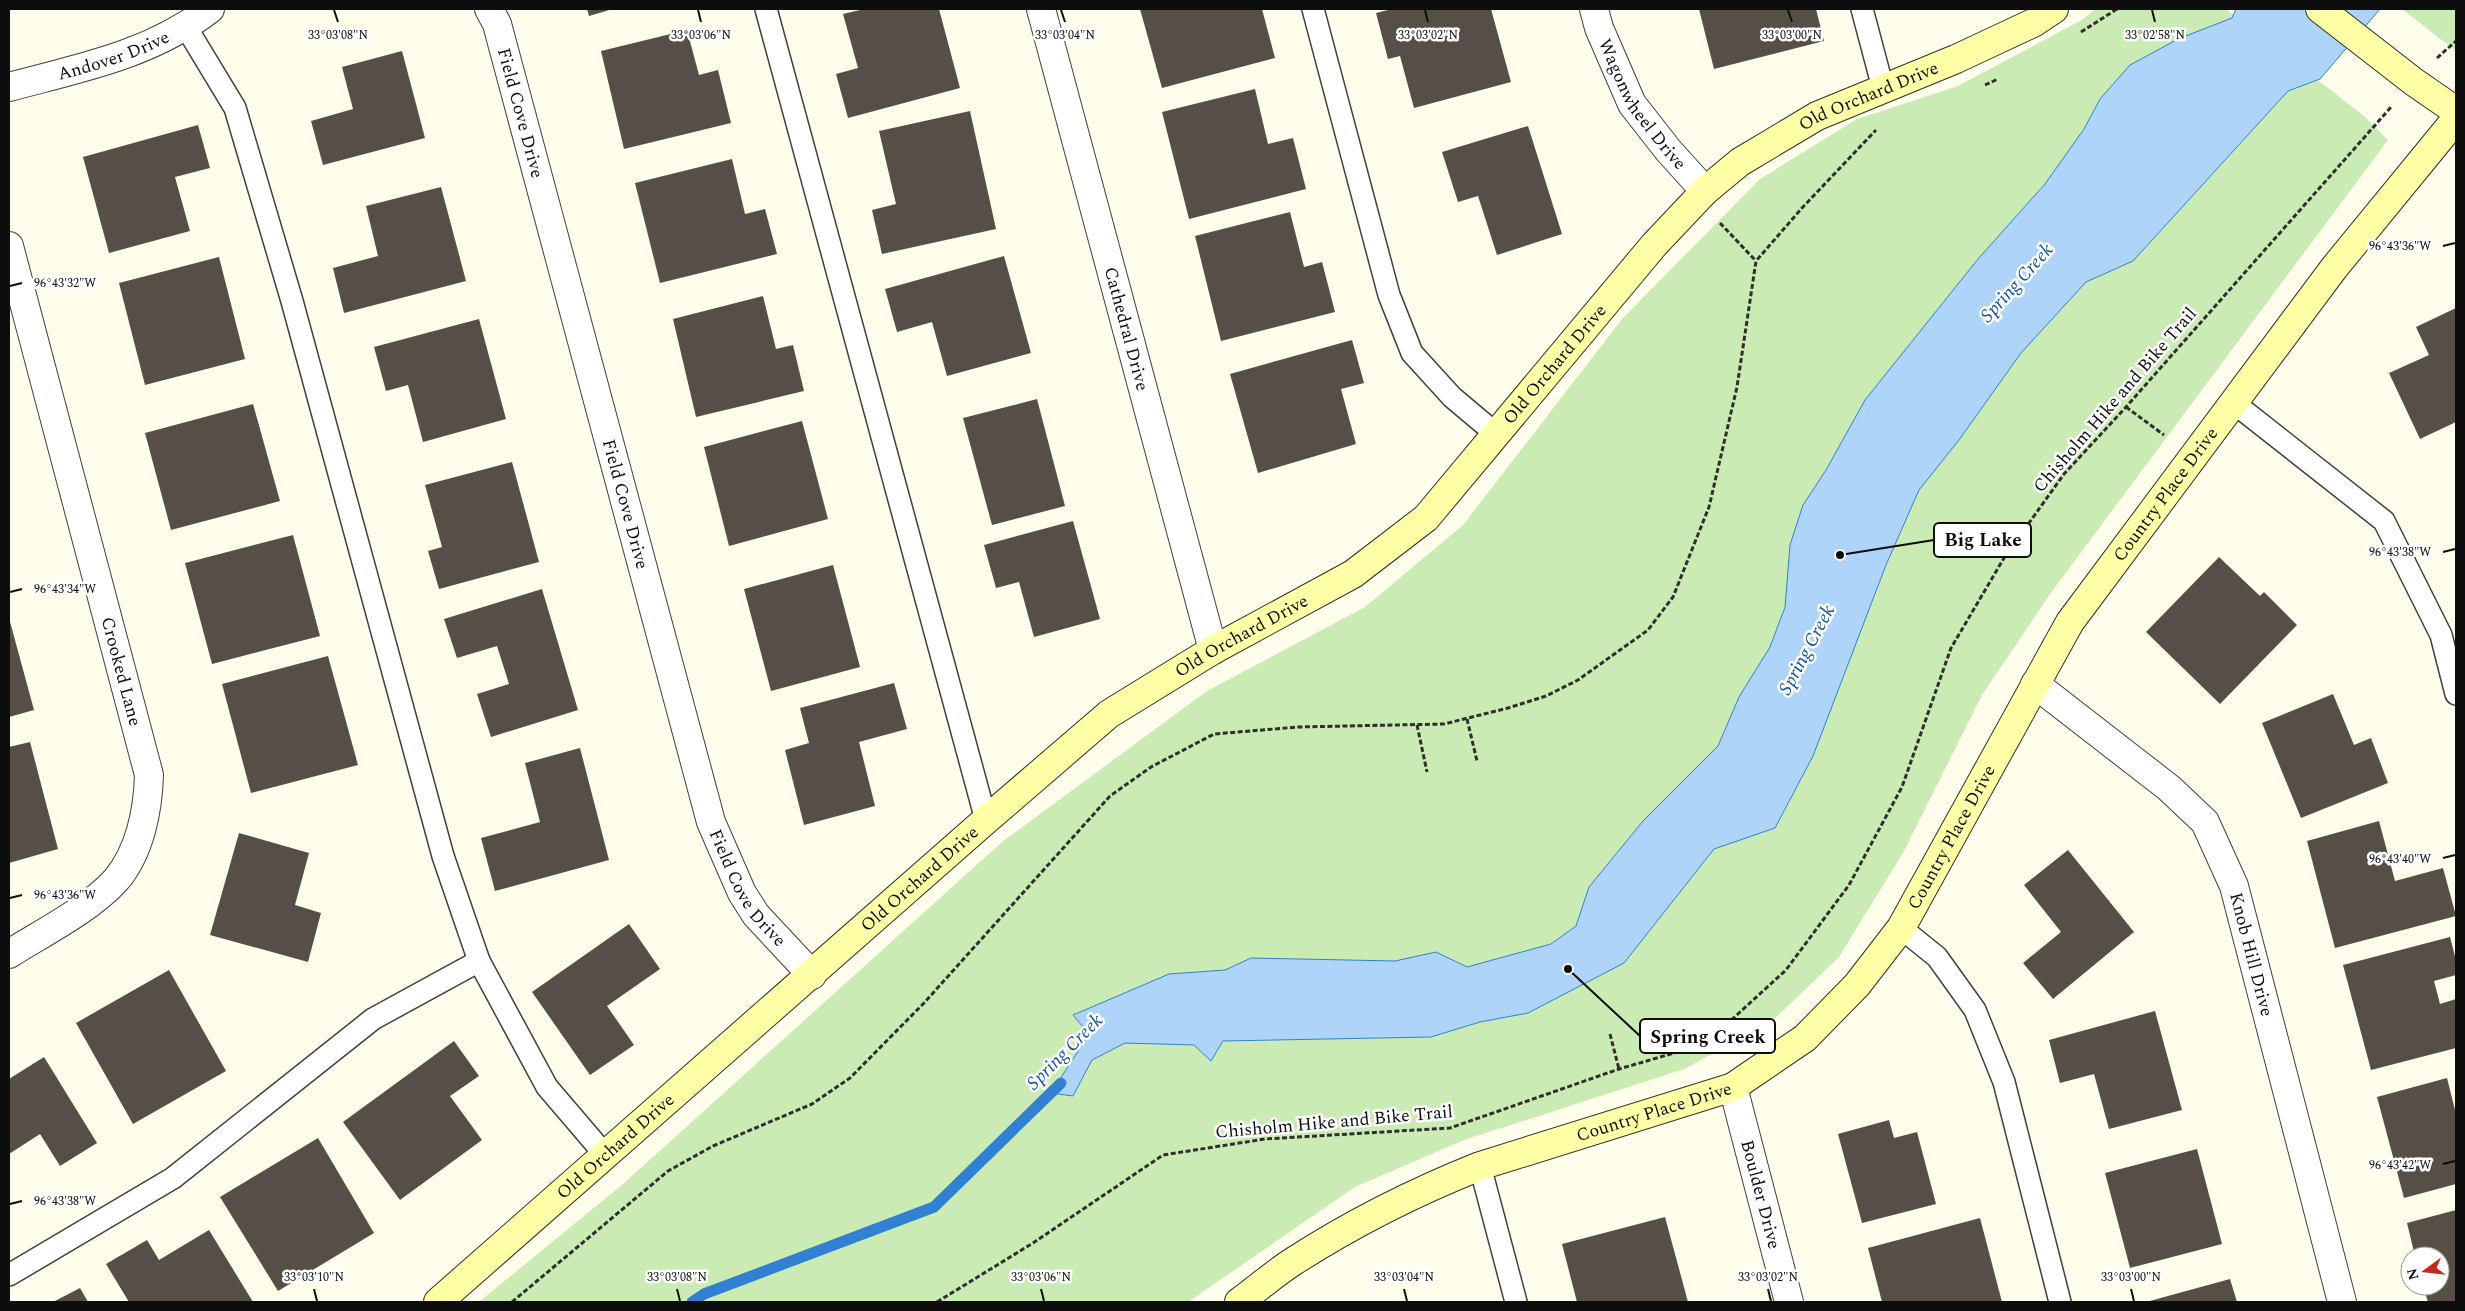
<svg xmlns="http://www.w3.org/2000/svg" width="2465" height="1311" viewBox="0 0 2465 1311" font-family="Spectral,serif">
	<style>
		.green { fill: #caebb4 }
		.water { fill: #aed4f9; stroke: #3280d3 }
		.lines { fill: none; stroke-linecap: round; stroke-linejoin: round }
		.stream { stroke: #3280d3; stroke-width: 11 }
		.building { fill: #564f48 }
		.lane-casing { stroke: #404040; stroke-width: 24 }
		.street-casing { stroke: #404040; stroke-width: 30 }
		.secondary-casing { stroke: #2f2f2f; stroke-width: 30 }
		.path { stroke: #2f2f2f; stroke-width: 3; stroke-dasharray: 5 2.5; stroke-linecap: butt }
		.lane { stroke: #fff; stroke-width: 21 }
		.street { stroke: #fff; stroke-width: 28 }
		.secondary { stroke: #feffa7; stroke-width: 28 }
		.ticks { fill: none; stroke: #0d0d0d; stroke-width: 2 }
		.labels { text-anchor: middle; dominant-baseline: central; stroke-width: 5; stroke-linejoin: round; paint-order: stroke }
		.street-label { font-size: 18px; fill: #0d0d0d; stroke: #fff }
		.water-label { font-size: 19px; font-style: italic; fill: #1152a3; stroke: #fff }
		.ticks-label { font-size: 12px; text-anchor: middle; fill: #0d0d0d; stroke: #fff; stroke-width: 5; stroke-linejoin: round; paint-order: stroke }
		.leader { fill: none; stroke: #0d0d0d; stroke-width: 2 }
		.callout-dot { fill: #0d0d0d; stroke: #fff; stroke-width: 2 }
		.callout { fill: #fff; stroke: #0d0d0d; stroke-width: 2 }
		.callout-label { font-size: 19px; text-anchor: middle; font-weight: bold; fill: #0d0d0d }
	</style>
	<rect width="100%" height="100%" fill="#fffdec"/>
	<g class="green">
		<path d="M2096,9h130l138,107 24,24 -338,454 -68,101 -78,156 -65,106 -70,67 -85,45 -220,71 -109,47 -167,115h-709l144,-118 379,-342 205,-151 158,-84 98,-82 160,-207 137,-139 97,-60 101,-33 122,-65z"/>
		<path d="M2402,9h54v42z"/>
	</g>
	<path class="water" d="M2236,9h144l-60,70 -32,12 -155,170 -47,21 -65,71 -62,87 -40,50 -33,75 -73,191 -38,72 -61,21 -90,114 -96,50 -48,9 -49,15 -208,4 -12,20 -17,-16 -69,-2 -33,17 -19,36 -22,-3 38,-59 -16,-19 96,-41 56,-4 26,-12 144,3 41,-9 31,15 84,-23 25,-18 13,-39 54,-66 75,-75 21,-49 31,-50 15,-40 5,-62 13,-40 23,-35 39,-70 113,-141 67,-75 39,-55 16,-30 30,-34 48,-26 54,-21z"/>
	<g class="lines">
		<path class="stream" d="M692,1302l12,-8 230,-87 127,-124"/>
	</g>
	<g class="building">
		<path d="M587,9h26l-24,7z"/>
		<path d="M864,9h75l21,79 -112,30 -12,-44 22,-6 -15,-54z"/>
		<path d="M1140,9h122l13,49 -113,30z"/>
		<path d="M1392,9h99l20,73 -97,26 -14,-52 -12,3 -12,-46z"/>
		<path d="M1699,9h117l8,32 -110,28z"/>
		<path d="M687,30l12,45 19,-5 13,53 -107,26 -23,-98z"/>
		<path d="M402,51l23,87 -102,27 -12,-44 42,-12 -11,-42z"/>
		<path d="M1255,89l13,55 25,-6 13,51 -117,30 -27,-107z"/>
		<path d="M970,111l26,118 -114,25 -10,-44 24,-6 -17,-73z"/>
		<path d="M198,125l12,43 -35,9 15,54 -81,22 -26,-96z"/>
		<path d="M1528,126l34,108 -65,21 -19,-59 -20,6 -16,-50z"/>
		<path d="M732,159l13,55 20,-5 12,45 -117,29 -25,-100z"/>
		<path d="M441,187l25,94 -122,32 -11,-45 45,-12 -12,-50z"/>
		<path d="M1290,212l14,55 18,-5 13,50 -114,29 -26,-105z"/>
		<path d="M1004,256l27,97 -84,23 -15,-54 -35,10 -12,-43z"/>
		<path d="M219,257l26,102 -100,26 -26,-102z"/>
		<path d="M763,296l13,53 17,-4 11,46 -108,26 -23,-98z"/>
		<path d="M2456,308v114l-36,17 -31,-66 40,-18 -13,-28z"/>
		<path d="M479,319l27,100 -83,23 -15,-57 -22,6 -12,-44z"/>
		<path d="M1352,340l12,43 -23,6 15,55 -98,29 -28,-99z"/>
		<path d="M1037,399l28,107 -73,19 -29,-107z"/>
		<path d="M253,404l27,97 -109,29 -26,-97z"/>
		<path d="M802,421l26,98 -99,27 -25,-99z"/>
		<path d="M512,462l27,100 -100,27 -11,-38 14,-4 -17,-62z"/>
		<path d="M1073,521l27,98 -66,18 -15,-55 -23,6 -12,-43z"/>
		<path d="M293,535l27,101 -108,28 -27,-101z"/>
		<path d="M2219,557l41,39 4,-4 33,33 -77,79 -74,-72z"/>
		<path d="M833,565l27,102 -89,24 -27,-102z"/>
		<path d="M542,589l36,121 -87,27 -14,-43 32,-10 -12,-38 -40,12 -13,-39z"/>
		<path d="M9,618l25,92 -25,7z"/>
		<path d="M328,656l30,109 -107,28 -29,-109z"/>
		<path d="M894,683l13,46 -48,13 16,64 -71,19 -19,-75 24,-7 -9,-35z"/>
		<path d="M2333,694l21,51 17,-7 17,45 -87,35 -39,-95z"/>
		<path d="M30,742l28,107 -49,14v-116z"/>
		<path d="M580,748l29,112 -114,31 -14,-53 59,-16 -15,-59z"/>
		<path d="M2379,821l16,60 48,-13 13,48 -121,32 -28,-107z"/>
		<path d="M239,833l70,20 -14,52 26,8 -13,49 -98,-27z"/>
		<path d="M2068,850l66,82 -81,67 -30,-36 38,-31 -37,-47z"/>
		<path d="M629,924l31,45 -53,37 27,39 -44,30 -58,-83z"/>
		<path d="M2450,937l6,23v15l-22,6 6,23 16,-5v49l-85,22 -28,-105z"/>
		<path d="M169,970l57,101 -93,53 -57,-101z"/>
		<path d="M2155,1011l27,99 -73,19 -15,-55 -34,9 -11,-43z"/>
		<path d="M454,1041l25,35 -29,20 32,44 -82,60 -57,-78z"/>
		<path d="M44,1057l53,86 -37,23 -20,-32 -31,20v-75z"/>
		<path d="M2447,1078l9,36v70l-52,14 -27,-101z"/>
		<path d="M1889,1120l5,18 23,-6 19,72 -74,19 -24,-89z"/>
		<path d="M318,1138l56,95 -96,58 -58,-94z"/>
		<path d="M2197,1149l25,95 -92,24 -25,-95z"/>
		<path d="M2456,1210v92h-28l-5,-16h17v-30h-25l-8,-33z"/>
		<path d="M1665,1217l23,85h-111l-15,-58z"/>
		<path d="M1980,1218l22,84h-120l-14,-54z"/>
		<path d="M209,1230l44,72h-124l-23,-38 41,-24 12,20z"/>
		<path d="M2230,1279l7,23h-91z"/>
		<path d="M80,1288l8,14h-35z"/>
	</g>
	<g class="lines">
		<defs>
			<g id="lane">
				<path d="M766,9l220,811"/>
				<path d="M1313,9l76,286 23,58 40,44 44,37"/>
				<path d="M1862,9l21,79"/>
				<path d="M186,27l49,81 57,193 151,555 36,105 68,126 59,69"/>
				<path d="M2234,403l150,118 57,114 15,59"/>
				<path d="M1901,928l36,29 38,53 29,72 56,220"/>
				<path d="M1480,1166l36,136"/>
				<path d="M9,1275l164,-97 200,-159 106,-58"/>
			</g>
			<g id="street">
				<path id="s1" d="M489,9l8,15 214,798 31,71 14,22 56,60"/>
				<path id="s2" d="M1041,9l172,641"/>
				<path id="s3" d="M1594,9l5,19 33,76 36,46 37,41"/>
				<path id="s4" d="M9,87c71,-19 141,-32 201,-78"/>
				<path id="s5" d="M9,246l140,529c-1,35 -9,77 -33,105 -26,29 -74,53 -107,74"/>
				<path id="s6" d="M2035,684l134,104 36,34 29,64 108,416"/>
				<path id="s7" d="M1733,1087l56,215"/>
			</g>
			<g id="secondary">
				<path d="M2320,9l94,73 42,29"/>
				<path id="s8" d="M438,1302l548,-482 123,-106 104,-64 140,-76 73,-56 228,-273 51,-54 35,-29 77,-46 139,-57 77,-36 21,-14"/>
				<path id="s9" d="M1239,1302c18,-13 36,-29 55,-41 59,-38 121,-69 186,-95l253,-79 72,-49 52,-53 44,-57 169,-306 264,-354 122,-149"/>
			</g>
		</defs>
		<use href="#lane" class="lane-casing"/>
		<use href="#street" class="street-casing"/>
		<use href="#secondary" class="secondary-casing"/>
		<g class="path">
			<path d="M2081,32l36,-23"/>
			<path d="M2437,58l19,-17"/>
			<path d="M1985,85l13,-6"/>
			<path d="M1720,223l36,38"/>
			<path d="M2126,407l38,28"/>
			<path d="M1467,719l10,42"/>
			<path d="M1417,725l10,47"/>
			<path d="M1610,1034l9,35"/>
			<path d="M512,1302l156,-131 45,-25 99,-42 38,-26 74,-75 186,-207 41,-29 63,-33 84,-7 146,-3 64,-16 38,-12 32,-16 70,-50 25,-33 36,-90 28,-120 19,-126 46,-53 74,-78"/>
			<path d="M937,1302l96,-59 130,-88 102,-16 185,-11 169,-59 86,-25 81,-74 63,-85 53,-98 49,-139 53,-90 60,-84 62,-67 266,-301"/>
		</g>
		<use href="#lane" class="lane"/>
		<use href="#street" class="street"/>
		<use href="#secondary" class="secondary"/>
	</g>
	<path class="ticks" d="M334,10l4,12M698,10l3,12M1061,10l4,12M1425,10l3,12M1788,10l4,12M2152,10l3,12M2443,246l12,-3M10,286l12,-3M2443,552l12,-3M10,592l12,-3M2443,858l12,-3M10,898l12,-3M2443,1164l12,-3M10,1204l12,-3M314,1289l3,12M677,1289l3,12M1041,1289l3,12M1404,1289l3,12M1768,1289l3,12M2131,1289l3,12"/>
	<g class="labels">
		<g class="street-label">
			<text stroke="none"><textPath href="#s4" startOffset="109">Andover Drive</textPath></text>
			<text stroke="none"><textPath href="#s8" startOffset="1886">Old Orchard Drive</textPath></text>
			<text stroke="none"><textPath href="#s3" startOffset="108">Wagonwheel Drive</textPath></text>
			<text stroke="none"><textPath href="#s1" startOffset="109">Field Cove Drive</textPath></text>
			<text stroke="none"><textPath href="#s2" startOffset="331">Cathedral Drive</textPath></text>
			<text stroke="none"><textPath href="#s8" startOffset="1466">Old Orchard Drive</textPath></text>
			<text transform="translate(2115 400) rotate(-49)">Chisholm Hike and Bike Trail</text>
			<text stroke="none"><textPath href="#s9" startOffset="1285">Country Place Drive</textPath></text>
			<text stroke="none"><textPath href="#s1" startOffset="514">Field Cove Drive</textPath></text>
			<text stroke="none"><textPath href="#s8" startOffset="1046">Old Orchard Drive</textPath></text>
			<text stroke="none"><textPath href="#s5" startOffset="440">Crooked Lane</textPath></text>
			<text stroke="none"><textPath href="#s9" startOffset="880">Country Place Drive</textPath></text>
			<text stroke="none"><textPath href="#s8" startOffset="641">Old Orchard Drive</textPath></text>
			<text stroke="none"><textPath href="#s1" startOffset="919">Field Cove Drive</textPath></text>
			<text stroke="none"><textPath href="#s6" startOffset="360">Knob Hill Drive</textPath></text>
			<text stroke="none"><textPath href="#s9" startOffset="460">Country Place Drive</textPath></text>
			<text transform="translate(1334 1122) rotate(-5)">Chisholm Hike and Bike Trail</text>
			<text stroke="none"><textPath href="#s8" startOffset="236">Old Orchard Drive</textPath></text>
			<text stroke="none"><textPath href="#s7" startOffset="111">Boulder Drive</textPath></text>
		</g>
		<g class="water-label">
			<text transform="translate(2017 283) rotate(-48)">Spring Creek</text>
			<text transform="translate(1807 650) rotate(-62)">Spring Creek</text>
			<text transform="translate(1065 1052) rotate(-45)">Spring Creek</text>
		</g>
	</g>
	<g class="ticks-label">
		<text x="1792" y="39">33°03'00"N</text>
		<text x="338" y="39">33°03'08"N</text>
		<text x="701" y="39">33°03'06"N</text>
		<text x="1065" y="39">33°03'04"N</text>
		<text x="1428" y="39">33°03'02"N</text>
		<text x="2155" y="39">33°02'58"N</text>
		<text x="2400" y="250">96°43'36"W</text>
		<text x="65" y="287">96°43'32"W</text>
		<text x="2400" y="556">96°43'38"W</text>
		<text x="65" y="593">96°43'34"W</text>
		<text x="2400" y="863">96°43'40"W</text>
		<text x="65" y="899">96°43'36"W</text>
		<text x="2400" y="1169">96°43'42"W</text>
		<text x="65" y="1205">96°43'38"W</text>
		<text x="314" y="1281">33°03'10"N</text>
		<text x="677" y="1281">33°03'08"N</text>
		<text x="1041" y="1281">33°03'06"N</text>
		<text x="1404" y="1281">33°03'04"N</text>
		<text x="1768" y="1281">33°03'02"N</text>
		<text x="2131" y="1281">33°03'00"N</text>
	</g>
	<path class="leader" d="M1840 555L1934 540M1568 969L1640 1036"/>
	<g class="callout-dot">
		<circle cx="1840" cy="555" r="5"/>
		<circle cx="1568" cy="969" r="5"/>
	</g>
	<g class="callout">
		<rect x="1934" y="523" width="97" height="34" rx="5"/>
		<rect x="1640" y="1019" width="135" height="34" rx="5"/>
	</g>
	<g class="callout-label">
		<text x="1983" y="546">Big Lake</text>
		<text x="1708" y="1043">Spring Creek</text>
	</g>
	<rect width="2465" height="1311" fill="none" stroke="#0d0d0d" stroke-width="20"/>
	<g transform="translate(2425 1271) rotate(255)"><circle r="24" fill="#ffffff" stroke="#9e9e9e"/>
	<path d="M0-4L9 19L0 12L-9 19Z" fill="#c22a1f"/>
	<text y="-8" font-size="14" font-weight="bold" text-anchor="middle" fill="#0d0d0d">N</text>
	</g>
</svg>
